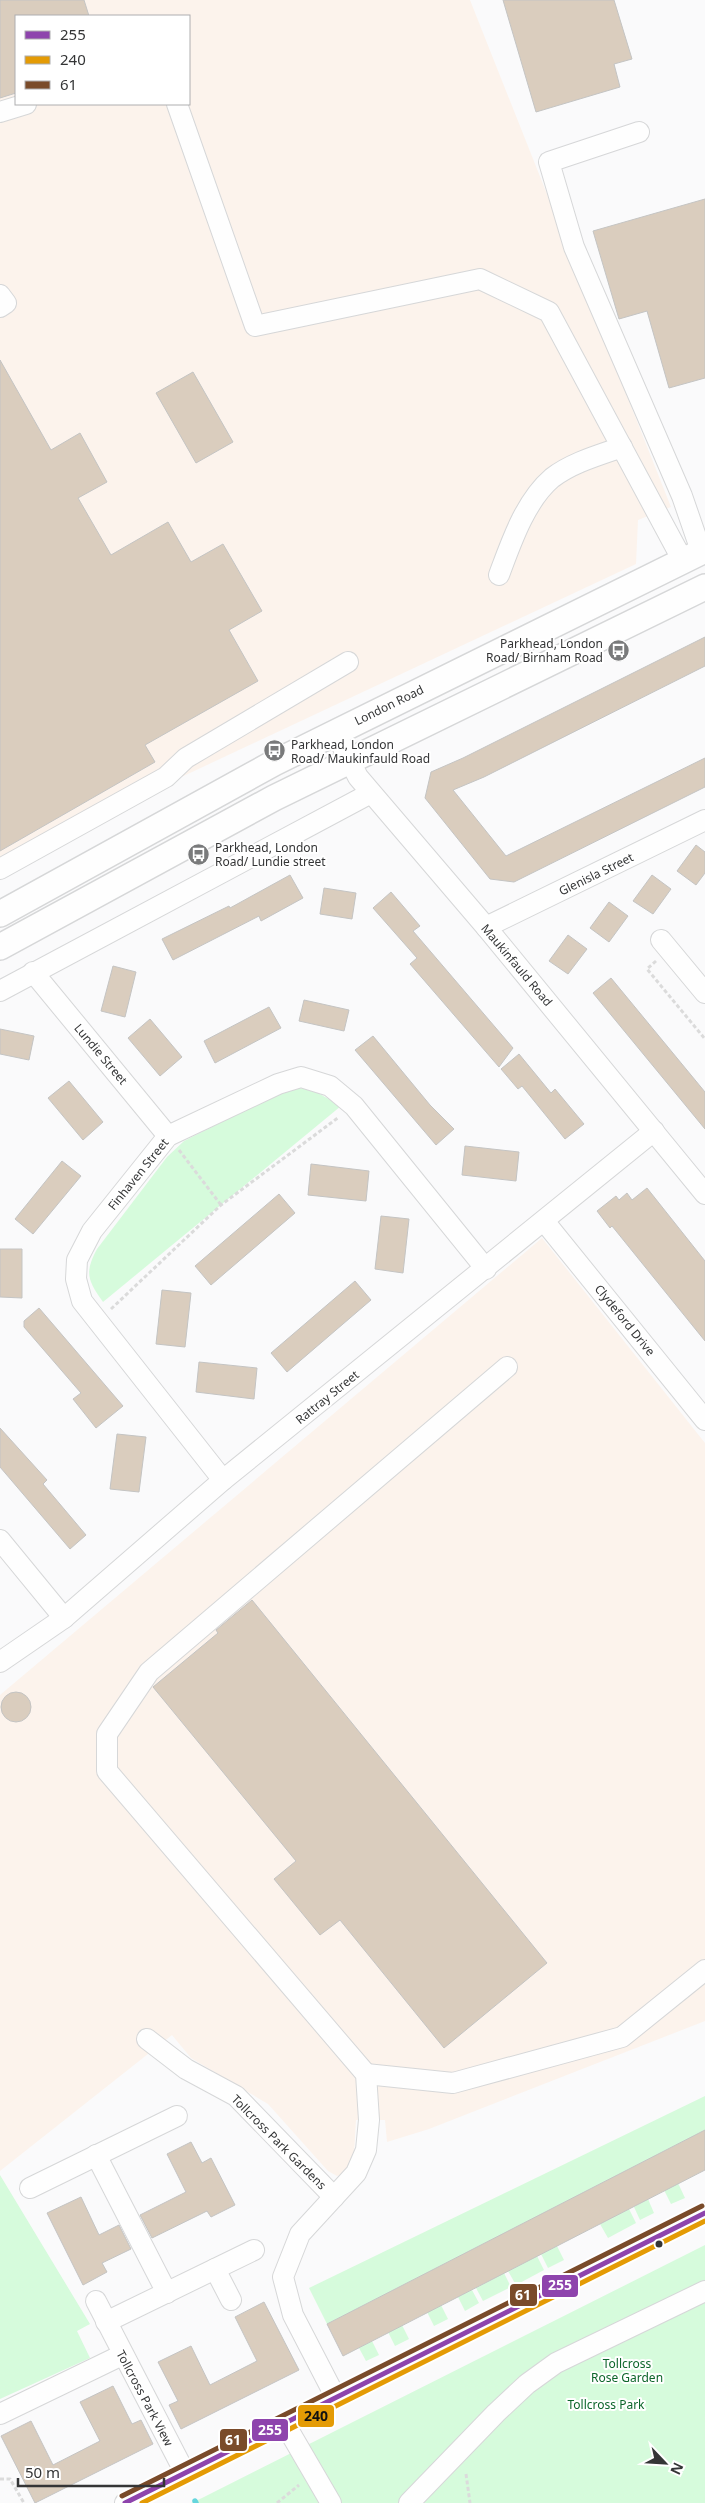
<svg xmlns="http://www.w3.org/2000/svg" width="705" height="2503" viewBox="0 0 705 2503" font-family="'Noto Sans',sans-serif">
	<style>
		.industrial { fill: #fcf3ec; fill-rule: evenodd }
		.green { fill: #d6fbdc }
		.lines { fill: none; stroke-linecap: round; stroke-linejoin: round }
		.stream { stroke: #66d6dd; stroke-width: 5.5 }
		.building { fill: #dacdbe; stroke: #c4c4c3 }
		.minor-casing { stroke: #d6d7d8; stroke-width: 22 }
		.major-casing { stroke: #d6d7d8; stroke-width: 28 }
		.path { stroke: #dbdbdb; stroke-width: 3; stroke-dasharray: 4 2.5; stroke-linecap: butt }
		.minor { stroke: #fefefe; stroke-width: 20 }
		.major { stroke: #fefefe; stroke-width: 25 }
		.bus-1-casing { stroke: #fff; stroke-width: 9 }
		.bus-2-casing { stroke: #fff; stroke-width: 9 }
		.bus-3-casing { stroke: #fff; stroke-width: 9 }
		.bus-1 { stroke: #8e44ad; stroke-width: 5 }
		.bus-2 { stroke: #e49b05; stroke-width: 5 }
		.bus-3 { stroke: #7a4b2a; stroke-width: 5 }
		.bus-dot { fill: #343536; stroke: #fff; stroke-width: 2 }
		.labels { text-anchor: middle; dominant-baseline: central; stroke-width: 4; stroke-linejoin: round; paint-order: stroke }
		.poi-label { font-size: 12px; fill: #343536; stroke: #fff; text-anchor: start }
		.street-label { font-size: 12px; fill: #343536; stroke: #fff }
		.park-label { font-size: 12px; fill: #0d662b; stroke: #fff }
		.line-badge { stroke: #fff; stroke-width: 2 }
		.badge-label { font-size: 14px; text-anchor: middle; font-weight: bold; fill: #fff }
		.pale-badge-label { font-size: 14px; text-anchor: middle; font-weight: bold; fill: #111 }
	</style>
	<rect width="100%" height="100%" fill="#fafafb"/>
	<g class="industrial">
		<path d="M0,0h470l201,507 -33,13 -2,44 -636,298zM16,16h173v88h-173z"/>
		<path d="M542,1238l163,205v578l-276,108 -42,13 -2,-22h-29l-2,34 -8,20 -9,2 -9,-5 -60,-67 -77,-46 -19,-23 -172,136v-476z"/>
	</g>
	<g class="green">
		<path d="M293,1086l25,7 23,13 -238,196c-15,-21 -19,-29 -6,-53l70,-92 17,-16z"/>
		<path d="M705,2096v34l-378,194 -18,-36z"/>
		<path d="M0,2175l90,149 -13,7 13,27 -90,41z"/>
		<path d="M678,2183l7,15 -14,6 -7,-14z"/>
		<path d="M648,2199l6,14 -14,7 -6,-13z"/>
		<path d="M629,2209l7,14 -28,15 -8,-14z"/>
		<path d="M705,2245v258h-514l11,-5z"/>
		<path d="M557,2246l7,14 -16,8 -7,-14z"/>
		<path d="M537,2256l7,14 -28,15 -8,-14z"/>
		<path d="M504,2273l7,14 -28,14 -7,-13z"/>
		<path d="M472,2290l7,13 -14,8 -7,-14z"/>
		<path d="M441,2305l7,14 -14,7 -7,-14z"/>
		<path d="M402,2325l7,14 -14,7 -7,-14z"/>
		<path d="M372,2341l7,14 -13,6 -7,-13z"/>
	</g>
	<g class="lines">
		<path class="stream" d="M195,2501l1,2"/>
	</g>
	<g class="building">
		<path d="M0,0h84l5,16h-73v77l-16,5z"/>
		<path d="M503,0h111l18,59 -18,5 6,23 -84,25z"/>
		<path d="M705,199v179l-36,10 -22,-77 -28,8 -26,-88z"/>
		<path d="M0,360l51,90 29,-17 27,49 -29,16 33,57 57,-33 23,40 32,-18 39,67 -33,19 29,51 -113,64 10,17 -155,89z"/>
		<path d="M193,372l40,70 -37,21 -40,-70z"/>
		<path d="M705,637v29l-221,111 -31,13 53,66 199,-98v29l-191,95 -24,-3 -65,-81 6,-26 32,-14z"/>
		<path d="M696,845l9,7v21l-9,12 -19,-14z"/>
		<path d="M290,875l13,23 -42,23 -2,-5 -86,44 -11,-21 67,-33 1,2z"/>
		<path d="M652,875l19,14 -18,25 -20,-13z"/>
		<path d="M324,888l32,5 -4,26 -32,-5z"/>
		<path d="M391,892l29,34 -7,5 100,117 -14,19 -89,-103 7,-6 -44,-50z"/>
		<path d="M609,902l19,14 -19,26 -19,-14z"/>
		<path d="M568,935l19,14 -19,25 -19,-13z"/>
		<path d="M113,966l23,6 -11,45 -24,-6z"/>
		<path d="M611,978l94,114v37l-112,-136z"/>
		<path d="M304,1000l45,10 -5,21 -45,-10z"/>
		<path d="M269,1007l12,21 -66,35 -11,-22z"/>
		<path d="M150,1019l32,38 -22,19 -32,-38z"/>
		<path d="M0,1029l34,7 -5,24 -29,-6z"/>
		<path d="M373,1036l57,69 24,24 -18,16 -81,-95z"/>
		<path d="M519,1054l32,39 4,-4 29,35 -19,15 -43,-53 -4,3 -17,-20z"/>
		<path d="M69,1081l34,41 -20,18 -35,-42z"/>
		<path d="M465,1146l54,6 -3,29 -54,-6z"/>
		<path d="M62,1161l19,15 -48,58 -18,-15z"/>
		<path d="M311,1164l58,7 -3,30 -58,-6z"/>
		<path d="M647,1188l58,73v80l-93,-115 -2,2 -13,-17 19,-15 3,4 8,-7 5,7z"/>
		<path d="M279,1194l16,19 -84,72 -16,-19z"/>
		<path d="M381,1216l28,3 -6,54 -28,-4z"/>
		<path d="M0,1249h22v49l-22,-1z"/>
		<path d="M355,1281l16,19 -84,72 -16,-19z"/>
		<path d="M162,1290l29,3 -6,54 -29,-3z"/>
		<path d="M39,1308l84,98 -27,22 -23,-29 8,-6 -57,-66v-6z"/>
		<path d="M199,1362l58,6 -3,31 -58,-7z"/>
		<path d="M0,1428l47,52 -4,4 43,51 -16,14 -70,-82z"/>
		<path d="M117,1434l29,3 -7,55 -29,-3z"/>
		<path d="M252,1600l295,363 -103,85 -104,-128 -20,15 -46,-56 22,-18 -143,-174 65,-54 -2,-3z"/>
		<circle cx="16" cy="1707" r="15"/>
		<path d="M705,2130v40l-362,186 -16,-32z"/>
		<path d="M191,2142l11,21 9,-5 24,47 -24,12 -4,-6 -55,27 -12,-23 46,-23 -19,-38z"/>
		<path d="M81,2197l18,38 20,-10 12,24 -29,14 5,9 -24,13 -36,-72z"/>
		<path d="M264,2302l35,68 -118,59 -12,-24 9,-4 -20,-39 33,-16 19,39 47,-24 -22,-44z"/>
		<path d="M113,2386l19,38 9,-4 12,24 -118,59 -34,-67 30,-15 22,44 47,-24 -20,-39z"/>
	</g>
	<g class="lines">
		<defs>
			<g id="minor">
				<path d="M177,104l78,222 225,-47 69,33 134,249"/>
				<path d="M0,112l26,-8"/>
				<path d="M639,132l-90,30 25,85 108,249 19,55"/>
				<path d="M0,295l6,8 -6,4"/>
				<path d="M499,575c12,-32 26,-74 53,-97 19,-15 47,-23 70,-31"/>
				<path d="M335,732l23,45 128,150 219,267"/>
				<path d="M0,869l166,-92 20,-19 162,-96"/>
				<path d="M486,927l219,-107"/>
				<path d="M661,940l44,53"/>
				<path d="M33,972l135,164"/>
				<path d="M0,991l371,-198"/>
				<path d="M544,1221l161,199"/>
				<path d="M223,1480l-141,-179 -6,-22 1,-19 15,-29 76,-95 110,-52 23,-7 29,9 24,20 132,163"/>
				<path d="M0,1540l64,78"/>
				<path d="M0,1662l64,-44 159,-138 431,-349"/>
				<path d="M147,2039l39,30 50,27 98,101"/>
				<path d="M366,2074l87,9 169,-46 83,-67"/>
				<path d="M96,2155l71,138"/>
				<path d="M30,2188l147,-72"/>
				<path d="M215,2269l16,31"/>
				<path d="M96,2301l89,172"/>
				<path d="M106,2322l148,-72"/>
				<path d="M336,2398l-43,-83 -10,-38 17,-43 56,-61 10,-23 3,-30 -3,-46 -259,-303v-37l42,-62 358,-305"/>
				<path d="M0,2414l122,-59"/>
				<path d="M285,2424l46,79"/>
				<path d="M125,2503l580,-290"/>
				<path d="M409,2503l87,-90 31,-29 29,-21 149,-72"/>
			</g>
			<g id="major">
				<path d="M0,914l274,-151 431,-213"/>
				<path d="M0,947l274,-149 431,-211"/>
			</g>
		</defs>
		<use href="#minor" class="minor-casing"/>
		<use href="#major" class="major-casing"/>
		<g class="path">
			<path d="M656,961l-9,8 58,70"/>
			<path d="M179,1150l42,55"/>
			<path d="M111,1309l110,-104 118,-88"/>
			<path d="M466,2474l4,29"/>
			<path d="M0,2479h10l14,24"/>
			<path d="M277,2503l22,-18"/>
		</g>
		<use href="#minor" class="minor"/>
		<use href="#major" class="major"/>
		<defs>
			<path id="bus-1" d="M125,2503l580,-290"/>
			<path id="bus-2" d="M142,2503l563,-282"/>
			<path id="bus-3" d="M122,2496l580,-290"/>
		</defs>
		<use href="#bus-1" class="bus-1-casing"/>
		<use href="#bus-2" class="bus-2-casing"/>
		<use href="#bus-3" class="bus-3-casing"/>
		<use href="#bus-1" class="bus-1"/>
		<use href="#bus-2" class="bus-2"/>
		<use href="#bus-3" class="bus-3"/>
	</g>
	<defs>
		<symbol id="bus-disc" viewBox="-11 -11 22 22"><circle r="9.5" fill="#797a7b" stroke="#fff"/><path d="M-5-6H5V4H4V6H2V4H-2V6H-4V4H-5ZM-3.5-4V0h7V-4ZM-3.5 1.2v1.5H-2V1.2ZM2 1.2v1.5H3.5V1.2Z" fill="#fff"/></symbol>
	</defs>
	<g fill-rule="evenodd">
		<use href="#bus-disc" x="606" y="638" width="25" height="25"/>
		<use href="#bus-disc" x="262" y="738" width="25" height="25"/>
		<use href="#bus-disc" x="186" y="842" width="25" height="25"/>
	</g>
	<circle class="bus-dot" cx="659" cy="2244" r="4.5"/>
	<g class="labels">
		<g class="poi-label">
			<text x="603" y="643" text-anchor="end">Parkhead, London<tspan x="603" dy="14">Road/ Birnham Road</tspan></text>
			<text x="291" y="744">Parkhead, London<tspan x="291" dy="14">Road/ Maukinfauld Road</tspan></text>
			<text x="215" y="847">Parkhead, London<tspan x="215" dy="14">Road/ Lundie street</tspan></text>
		</g>
		<g class="street-label">
			<text transform="translate(389 705) rotate(-26)">London Road</text>
			<text transform="translate(596 874) rotate(-26)">Glenisla Street</text>
			<text transform="translate(517 965) rotate(50)">Maukinfauld Road</text>
			<text transform="translate(101 1054) rotate(50)">Lundie Street</text>
			<text transform="translate(138 1174) rotate(-51)">Finhaven Street</text>
			<text transform="translate(625 1320) rotate(51)">Clydeford Drive</text>
			<text transform="translate(327 1397) rotate(-39)">Rattray Street</text>
			<text transform="translate(279 2142) rotate(45)">Tollcross Park Gardens</text>
			<text transform="translate(145 2398) rotate(62)">Tollcross Park View</text>
		</g>
		<g class="park-label">
			<text x="627" y="2363">Tollcross<tspan x="627" dy="14">Rose Garden</tspan></text>
			<text x="606" y="2404">Tollcross Park</text>
		</g>
	</g>
	<g class="line-badge">
		<rect x="541" y="2274" width="38" height="24" rx="5" fill="#8e44ad"/>
		<rect x="509" y="2283" width="29" height="24" rx="5" fill="#7a4b2a"/>
		<rect x="297" y="2404" width="38" height="24" rx="5" fill="#e49b05"/>
		<rect x="251" y="2418" width="38" height="24" rx="5" fill="#8e44ad"/>
		<rect x="219" y="2428" width="29" height="24" rx="5" fill="#7a4b2a"/>
	</g>
	<g class="badge-label">
		<text x="560" y="2290">255</text>
		<text x="523" y="2300">61</text>
		<text x="270" y="2435">255</text>
		<text x="233" y="2445">61</text>
	</g>
	<g class="pale-badge-label">
		<text x="316" y="2421">240</text>
	</g>
	<rect x="15" y="15" width="175" height="90" fill="#ffffff" stroke="#aeaeaf"/>
	<rect x="25" y="31" width="25" height="8" fill="#8e44ad" stroke="#aeaeaf"/>
	<text x="60" y="40" font-size="15" fill="#343536">255</text>
	<rect x="25" y="56" width="25" height="8" fill="#e49b05" stroke="#aeaeaf"/>
	<text x="60" y="65" font-size="15" fill="#343536">240</text>
	<rect x="25" y="81" width="25" height="8" fill="#7a4b2a" stroke="#aeaeaf"/>
	<text x="60" y="90" font-size="15" fill="#343536">61</text>
	<g transform="translate(665 2463) rotate(115)" stroke="#ffffff" stroke-width="4" paint-order="stroke">
	<path d="M0-4L9 19L0 12L-9 19Z" fill="#343536"/>
	<text y="-8" font-size="14" font-weight="bold" text-anchor="middle" fill="#343536">N</text>
	</g>
	<path d="M18 2478v8h146v-8" fill="none" stroke="#343536" stroke-width="2.5"/>
	<text x="25" y="2478" font-size="15" fill="#343536" stroke="#ffffff" stroke-width="4" paint-order="stroke">50 m</text>
</svg>
